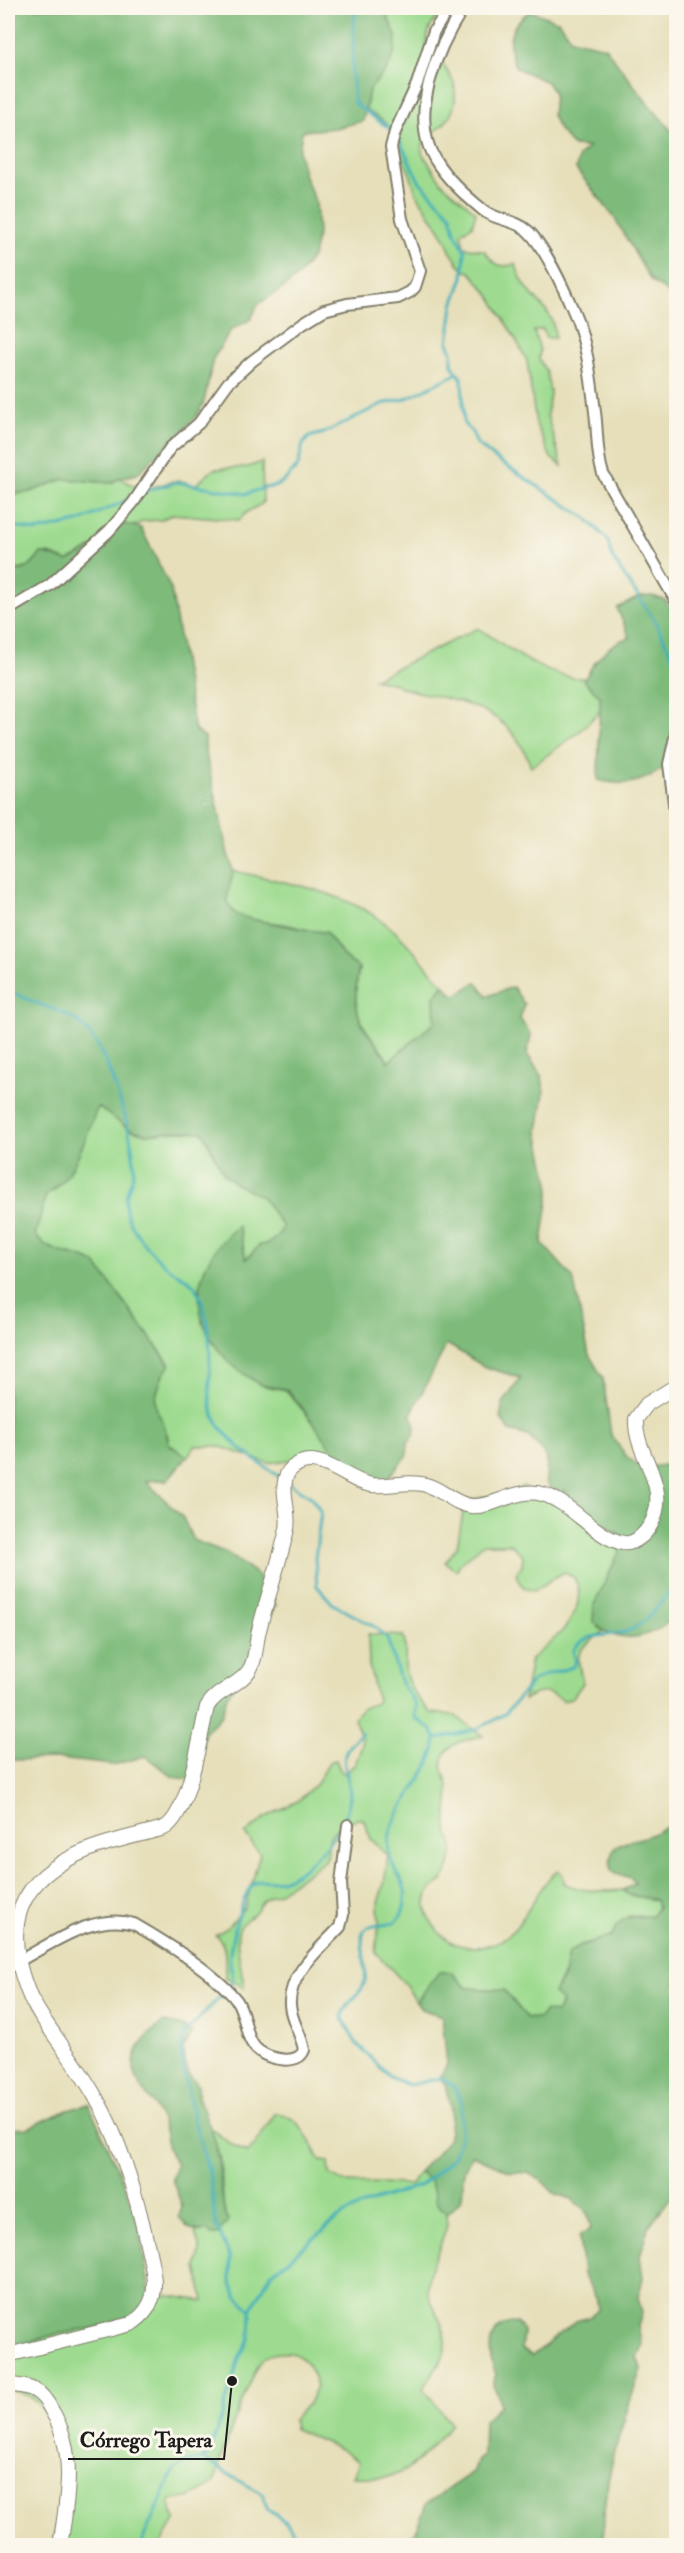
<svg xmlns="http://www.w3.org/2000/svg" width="684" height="2553" viewBox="0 0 684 2553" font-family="'IM FELL Double Pica',serif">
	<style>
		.green { fill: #9edb90; stroke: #5d7c56; stroke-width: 1.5 }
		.forest { fill: #7ebb7a; stroke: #4d6c4b; stroke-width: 1.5 }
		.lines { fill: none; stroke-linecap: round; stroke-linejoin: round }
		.stream { stroke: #3fafb9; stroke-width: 3 }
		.minor-casing { stroke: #817e6b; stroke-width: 14 }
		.tertiary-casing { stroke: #817e6b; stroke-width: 16 }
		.minor { stroke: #fff; stroke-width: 10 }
		.tertiary { stroke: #fff; stroke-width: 14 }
		.leader { fill: none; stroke: #1c1c1c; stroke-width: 2 }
		.callout-dot { fill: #1c1c1c; stroke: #fbf7ec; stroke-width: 2 }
		.callout-label { font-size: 21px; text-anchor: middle; font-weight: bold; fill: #1c1c1c; stroke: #fbf7ec; stroke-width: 6; stroke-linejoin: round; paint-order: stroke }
	</style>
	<rect width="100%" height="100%" fill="#fbf7ec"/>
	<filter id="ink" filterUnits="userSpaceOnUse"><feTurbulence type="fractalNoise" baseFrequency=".0167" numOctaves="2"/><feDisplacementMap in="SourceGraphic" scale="12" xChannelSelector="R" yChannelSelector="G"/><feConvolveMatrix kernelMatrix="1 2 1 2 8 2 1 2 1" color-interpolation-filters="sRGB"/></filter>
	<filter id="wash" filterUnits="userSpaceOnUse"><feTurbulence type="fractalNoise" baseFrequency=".008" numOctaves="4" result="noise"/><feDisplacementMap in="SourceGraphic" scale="24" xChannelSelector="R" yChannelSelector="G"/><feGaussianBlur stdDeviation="1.35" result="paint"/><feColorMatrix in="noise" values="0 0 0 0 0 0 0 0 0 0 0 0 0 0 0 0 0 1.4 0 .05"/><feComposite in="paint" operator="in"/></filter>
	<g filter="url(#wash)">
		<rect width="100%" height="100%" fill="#e6dfba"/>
		<g class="green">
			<path d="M384,8h61c-9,11 -19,20 -18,36 9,12 21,26 27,39 1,4 1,9 1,14 0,34 -36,34 -33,56l20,30 34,29 -4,14 -11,6 3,15 21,4c8,13 15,18 30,13 3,7 6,15 10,21 14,22 29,24 30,53h-9l-3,-9 -9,2 6,19 -1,9 8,14 3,20 -3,22 15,51 -11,-8 -15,-34 -9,-63 -11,-21 -25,-43 -21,-25 -7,-2 -13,-19 -4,-11 -30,-47 -6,-19 -13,-26 -5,-18 -10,-10 -16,-10 3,-20 18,-21z"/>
			<path d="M262,462l1,41 -16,9 -8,8 -66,-6 -12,6 -17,1 -10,5 -10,-2 -32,24 -24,13 -21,-8c-13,11 -22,19 -39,17v-75l22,-3 34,-13 47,4 9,-5c8,5 17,11 27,10 21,-2 25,-14 47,-2l20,-17 34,-2z"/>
			<path d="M478,628c32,20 67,51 107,50l-1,3 16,15 1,14 -22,22 -48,35c-22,-64 -72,-64 -129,-79l-6,-4 -22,-5z"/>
			<path d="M233,871c53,11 116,21 158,57 20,17 35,39 53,57l-10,11 1,26 -47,40c-6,-14 -16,-23 -24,-35 -11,-19 -9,-39 -5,-59l-15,-11 -18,-25 -14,-1 -27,-7 -36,-4 -12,-4 -10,-13 -1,-10z"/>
			<path d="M98,1106l31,23 18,5 29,-3 27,1 11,24 22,28 26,13 21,30c-4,9 -13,17 -23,18l-14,15 -6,-30 -41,58 3,35 50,55 9,7 25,5 60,72 -30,-6 -48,7 -50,-17h-23l-8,11 -18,-13c-1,-13 -6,-20 -11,-31 -7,-15 3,-36 12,-49l-74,-100c-23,-14 -44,-7 -61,-29l11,-40 10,-6z"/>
			<path d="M523,1486c10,8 30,8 43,5 17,20 36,36 60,47l-32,67 5,23 5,3c-27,21 -30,17 -21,52l-10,14 -9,4c-15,-11 -24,-11 -40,-1l7,-41c20,-17 53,-41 47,-71 -2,-10 -6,-13 -15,-16l-29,19c-11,-3 -15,-6 -18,-18l6,-7 1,-11 -13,-11h-27l-24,21 -2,6 -12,-9 12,-15 8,-46 51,-10z"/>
			<path d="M368,1634l35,2c4,10 2,17 2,28 0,21 12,34 26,49l23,2 29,21c-17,3 -39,7 -41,29 0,7 5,14 6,21 2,14 -3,28 -1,41 1,8 7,15 6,22 -1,8 -4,23 -10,30 -3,5 -9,7 -13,12 -9,14 -1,30 9,41 10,10 18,14 32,15 53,2 54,-50 87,-77l5,5 1,8c16,9 40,9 59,7l6,5 27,5 2,8 -7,8h-23l-17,21 -30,8 -24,41 5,15 -6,13 -18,5 -11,-1 -23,-28 -37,-2 -16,-16 -20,9 -5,10 -10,11 -10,-17 -30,-32 3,-30 -1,-20 6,-19 4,-28 -17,-17 -8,-20c-12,-1 -31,9 -34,21 -2,7 0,13 -3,20l-48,33c-12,3 -16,7 -21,17 -4,6 -13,10 -17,17 -7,13 3,45 4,61l-19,-11c0,-14 3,-34 -10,-42l12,-7 18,-21 15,-53 -15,-20 21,-17 32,-16 20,-19 11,-20 7,-2 4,10 5,4 10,-10 7,-18v-8l-8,-19c5,-10 10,-13 21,-15l2,-4 -8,-35z"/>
			<path d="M276,2113c27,4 32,27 44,48l9,1 1,12c18,13 31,9 51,9 10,0 20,1 30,2l8,-13 12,9 5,22 11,10c4,23 -21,49 -19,76 2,21 23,40 17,62 -3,12 -15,26 -22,37l28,36c-15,17 -30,38 -51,49 -14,6 -33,4 -47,4l6,-15 -19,-13 -46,-20 -1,-9 17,-19 7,-15c-4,-13 -12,-32 -28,-33 -9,-1 -19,0 -26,6 -11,12 -37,84 -43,102 -2,6 -2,13 -5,18 -6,14 -31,19 -44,21l-2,4 7,15 -15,26h-108c10,-50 23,-142 -45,-156v-40l44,-14 49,-8 31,-11 19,-23 53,8 -7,-34 3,-17 -5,-18 11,-2 22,-10 -4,-10 -4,-50 -9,-31 21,16 15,8c13,-11 18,-27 29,-40z"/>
		</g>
		<g class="forest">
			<path d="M8,8h376l12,28 -1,16 -8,17 -18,21 -6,31 -27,7 -34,3 -3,21 6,25 11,26 2,30 -5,23 -14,19 -17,14 -24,15 -7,15 -20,11 -18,29 -9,43 -7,14 -60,58 -17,4 -9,5 -47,-4 -34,13 -22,3z"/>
			<path d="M531,11l29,11 11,17 34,8 40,53 31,36v169l-7,-12 -18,-12 -37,-64 -38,-48 3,-13 10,-9 -16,-1 -14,-16 -7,-15 2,-22 -7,-11 -31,-14c-11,-24 -7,-44 15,-57z"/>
			<path d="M124,524l17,4 30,61 24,142 10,6v14c8,33 15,66 22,99 1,7 6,16 6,22 -2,17 -13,28 3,42 5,4 80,18 90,18l18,25 15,11c-4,20 -6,40 5,59 7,12 18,21 24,35l47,-40 -1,-26 10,-11 11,11 21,-14 12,14 25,-9 11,17 -4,15 11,16 -4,19 15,23 2,15 -6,40 12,56 -8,55 31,35 16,77 14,23 8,57 16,22 18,13 10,-4 21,-2v150c-20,25 -62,34 -83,7l1,-16 32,-67 -46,-29 -14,-18 -12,2 -8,-11 1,-23 -9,-13 -10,-10 -18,-5 -10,-14 3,-14 18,-25 -36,-11 -38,-23 -36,70 4,13 -1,9 -6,6 -1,14 -22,25c-7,0 -16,1 -22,-2 -22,-10 -47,-56 -64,-75 -4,-4 -8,-12 -12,-14 -8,-4 -19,-1 -27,-6 -67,-36 -85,-107 -22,-158l8,33 14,-14c11,-1 19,-9 23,-18l-21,-30 -26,-13 -12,-10 -21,-42 -27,-1 -29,3 -18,-5 -31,-22c-14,31 -21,69 -52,88l-11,40c17,22 38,15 61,29l74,101 -8,11 -7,23 2,13 6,9 6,23 18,13 -20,23 -21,1 37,37 10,22 34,13 31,22 18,30 -7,11 -9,39 -33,40 -5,20 -17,17 -11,48 -21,-3 -27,-21 -33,9 -53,-6 -52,1v-1190c17,2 24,-3 33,-17l27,8 24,-13z"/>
			<path d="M652,596l13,4 11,17v144c-31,18 -40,28 -78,19l2,-84 -16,-15c7,-16 26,-41 46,-43l-13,-30 22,-11z"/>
			<path d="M676,1821v322l-4,53 -24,31 -8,29 3,22 -5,19 4,16 -4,13 4,20 -5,11 4,12c-17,50 -44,124 -36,176h-206l17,-14 10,-27 48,-33 3,-10 6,-5 1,-36 16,-15c0,-14 -10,-14 -4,-31 -6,-13 -11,-38 5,-47 3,-3 10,-4 15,-5l7,9 -2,18 11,7 44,-35 14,-4 8,-8 -1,-9 -14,-26 -4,-37 12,-9 -4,-15 -15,-14 -18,-6 -13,-13 -14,-7 -16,-1 -38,-17c-3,5 -8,11 -9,17 -5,24 7,22 -17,41l-11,-10 -5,-22 -12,-9 29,-32 2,-9 1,-21 -6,-26 -5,-6 7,-14 -5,-48 -21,-7 -5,-7 23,-30h12l16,16 37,2 23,28 11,1 7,-8 11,2 5,-7 1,-5 -9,-7 11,-18 4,-23 13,-8 30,-8c14,-26 13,-18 40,-21l7,-8 -2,-8 -27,-5 -6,-5 13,-7 -6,-5 -19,-7c-4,-27 10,-28 30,-33 13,-4 25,-10 35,-17z"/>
			<path d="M164,2022l15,3 13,8 -9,16 1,11 5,14 9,11v12l18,46 8,67 4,10 -10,15h-6l-6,-5c-14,2 -19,-1 -27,-13l3,-11 -10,-27 4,-15c-11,-14 -10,-33 -17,-49 -4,-10 -11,-18 -17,-27 -19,-28 -1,-49 22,-66z"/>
			<path d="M89,2104l43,99 8,29 11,67 -19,17 -31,11 -49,8 -44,14v-217l1,-3 19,-1 37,-17z"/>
		</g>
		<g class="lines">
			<g class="stream">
				<path d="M355,8l-3,64 2,31 39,28"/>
				<path d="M397,136l22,45 32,34 4,17 10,19 -2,26 -10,28 -5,38 4,9v13l10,14 2,45 8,8 5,12 19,15 90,59 21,21 6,20 41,61 22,43"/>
				<path d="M145,491l32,-9 69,12 18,-6 12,-2 9,-6 13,-14 5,-22 6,-7 15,-4 58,-29 23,-5 53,-26"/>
				<path d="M8,525l28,6 42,-9 54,-24"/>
				<path d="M8,989c26,19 62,18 82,45 20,27 43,99 44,133 1,16 -13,24 -7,48 4,16 32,47 46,56 8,5 17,8 22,16 14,24 15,56 15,84 0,15 -2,31 4,45 12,26 44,46 66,61"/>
				<path d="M288,1483l23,14 10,15 -6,46 2,28 16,18 42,23 12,11 14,45 15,22 -1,13 16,11 5,10"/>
				<path d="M436,1739l38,-9 17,-8 15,-9 26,-31 13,-7 28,-8 3,-6 -3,-10c12,-21 36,-13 55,-20 22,-9 32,-30 48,-46"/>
				<path d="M230,1987c7,-11 -2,-19 0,-31 1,-18 11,-55 21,-70 9,-10 19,-3 30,-6 22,-5 53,-39 62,-59 3,-7 7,-17 7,-26 -1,-29 -18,-37 12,-62"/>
				<path d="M225,1992l-37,38 -5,8 -2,19 12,60 17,59 6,49 14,32 1,27 6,12 14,14"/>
				<path d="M203,2459l59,35 6,16 18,12 16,24"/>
				<path d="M140,2546l34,-76 12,-8 14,-2 7,-5 11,-26 21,-71 11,-20 1,-28 20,-36 66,-55 21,-12 63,-22 32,-27 7,-20 2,-36 -8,-15 -12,-9 -33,7 -19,-8 -34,-34 -14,-26c2,-15 20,-21 23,-37 3,-16 -6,-31 -2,-49 11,-11 31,1 39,-18 14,-35 -18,-40 -13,-74 7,-37 43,-62 47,-100"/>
			</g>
		</g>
	</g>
	<g filter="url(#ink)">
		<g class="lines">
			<defs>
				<g id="minor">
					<path d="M463,8c-25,39 -56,108 -27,153 11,18 31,36 47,49 13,11 32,9 45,21 16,15 36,58 45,79 14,31 18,68 22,102 3,21 1,41 8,62l73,127"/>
					<path d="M8,610l42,-25 59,-54 24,-28 37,-55 29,-25 29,-40 24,-22 51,-38 21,-13 23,-6 51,-6 12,-6 5,-5 5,-16 -18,-52 -11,-72 4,-15 22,-48 17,-53 13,-20 16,-3"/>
					<path d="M676,733l-7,31 7,55"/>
					<path d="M17,1962c34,-18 77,-50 117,-38 31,18 82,49 103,77 10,15 7,39 22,50 11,8 39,15 45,-1 -2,-15 -13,-29 -14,-45 -2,-31 31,-57 50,-78l3,-12 -2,-32 7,-58"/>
				</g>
				<g id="tertiary">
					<path d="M8,2355l123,-31c31,-20 24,-45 17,-76 -11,-51 -26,-105 -52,-150 -19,-35 -46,-65 -65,-99 -31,-72 -15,-121 59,-150 23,-9 50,-14 74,-21 25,-13 36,-93 43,-121 9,-17 33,-21 43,-38 6,-10 6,-24 8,-35 9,-36 21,-70 29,-105 4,-18 -11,-48 5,-61 26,-22 54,14 80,17 18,2 36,-5 54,0 16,4 28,19 45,21 24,2 45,-19 71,-12 28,7 54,44 81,49 12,2 23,-10 28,-19 21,-39 -17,-69 -15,-105l11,-15 29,-18"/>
					<path d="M8,2384c8,2 19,2 26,6 8,4 14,13 18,21 25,41 15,90 8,135"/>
				</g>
			</defs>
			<use href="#minor" class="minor-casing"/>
			<use href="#tertiary" class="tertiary-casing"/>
			<use href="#minor" class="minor"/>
			<use href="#tertiary" class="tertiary"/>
		</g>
	</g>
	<path class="leader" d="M232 2381L224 2459H68"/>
	<circle class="callout-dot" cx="232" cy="2381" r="6"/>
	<g class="callout-label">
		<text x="146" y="2447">Córrego Tapera</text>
	</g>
	<rect width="684" height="2553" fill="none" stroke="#fbf7ec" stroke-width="30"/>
</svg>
